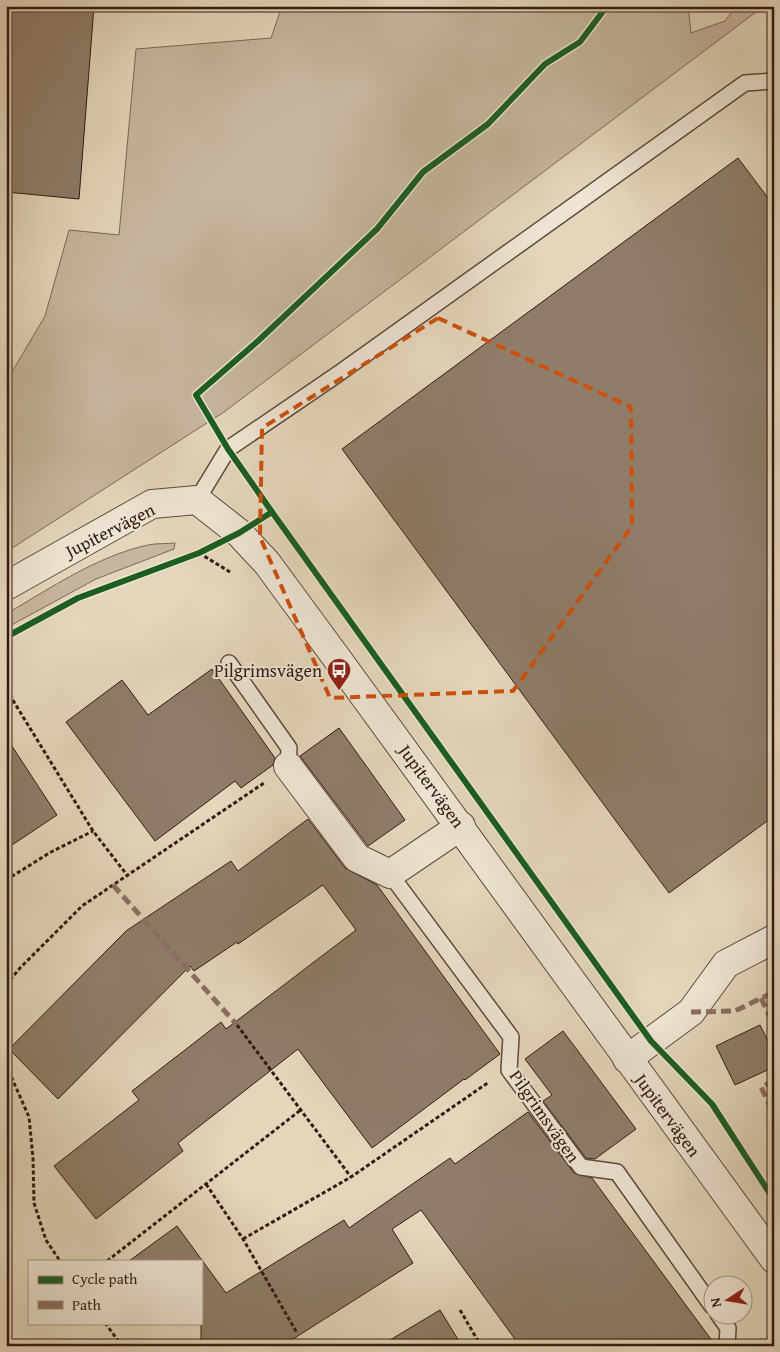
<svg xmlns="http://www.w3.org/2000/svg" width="780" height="1352" viewBox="0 0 780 1352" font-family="'Gentium Book Plus',serif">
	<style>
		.green { fill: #c6b69e; stroke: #7c6857 }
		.building { fill: #8f7c69; stroke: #331b10 }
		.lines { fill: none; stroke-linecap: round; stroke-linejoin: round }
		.service-casing { stroke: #5f4a3b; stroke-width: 18 }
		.minor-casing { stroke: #5f4a3b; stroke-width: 30 }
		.path { stroke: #331b10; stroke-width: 3; stroke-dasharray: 4 2.5; stroke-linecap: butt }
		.service { stroke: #ede4d3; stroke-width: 15 }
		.minor { stroke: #ede4d3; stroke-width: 28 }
		.quiet { stroke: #8d6e63; stroke-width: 5; stroke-dasharray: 10 5; stroke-linecap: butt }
		.cycleway-casing { stroke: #ede4d3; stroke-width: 9 }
		.cycleway { stroke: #1b5e20; stroke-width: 6 }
		.marked { fill: none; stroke: #cd500d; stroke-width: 4; stroke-dasharray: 10 6; stroke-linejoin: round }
		.labels { text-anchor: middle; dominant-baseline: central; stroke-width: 4; stroke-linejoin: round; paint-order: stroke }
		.street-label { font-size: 18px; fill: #331b10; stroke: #ede4d3 }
		.poi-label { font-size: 18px; fill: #331b10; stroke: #ede4d3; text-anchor: end }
	</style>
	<rect width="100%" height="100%" fill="#e4d6bb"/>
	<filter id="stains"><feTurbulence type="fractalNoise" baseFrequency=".004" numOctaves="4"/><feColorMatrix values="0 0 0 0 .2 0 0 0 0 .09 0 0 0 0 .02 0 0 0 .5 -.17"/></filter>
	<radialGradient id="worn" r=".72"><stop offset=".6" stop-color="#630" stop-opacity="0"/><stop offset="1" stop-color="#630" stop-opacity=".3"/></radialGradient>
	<g class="green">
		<path d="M282,6h406l3,27 34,-12 11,-15h28l-540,406 -218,140v-170l39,-66 24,-86 50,5 17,-186 135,-11z"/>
		<path d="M175,543l-1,6 -78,30 -90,49v-14c45,-26 91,-58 142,-69 9,-2 19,-1 27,-2z"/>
	</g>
	<g class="building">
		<path d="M6,6h88l-15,193 -73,-7z"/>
		<path d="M738,158l36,48v610l-105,77 -327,-444z"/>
		<path d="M212,669l63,89 -2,7 -32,23 -6,-7 -80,60 -89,-119 56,-42 26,35z"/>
		<path d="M339,728l66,92 -37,26 -68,-90z"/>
		<path d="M6,737l51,78 -51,34z"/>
		<path d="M308,819l37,49 32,17 123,169 -35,26 -1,-1 -92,69 -74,-99 -120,94 5,8 -87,68 -42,-53 85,-66 -7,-9 89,-69 5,7 130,-99 -33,-45 -85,59 -1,-2 -43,29 -4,-5 -132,133 -49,-50 117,-118 105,-70 7,10z"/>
		<path d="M760,1025l14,28v14l-39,18 -19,-39z"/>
		<path d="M563,1031l73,98 -41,30 -9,-1 -43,-57 9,-6 -27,-36z"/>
		<path d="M528,1112l46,61 18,5 124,168h-196l-99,-136 -29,19 21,34 -131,83h-81v-85h-72l48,-35 49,67 118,-73 5,8 101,-70 5,6z"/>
		<path d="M440,1310l22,36h-82z"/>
	</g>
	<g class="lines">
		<defs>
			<g id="service">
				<path d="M197,500l31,-51 110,-75 407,-291 29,-2"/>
				<path d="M229,663l60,85 -1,18"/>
				<path d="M390,874l121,163 -2,33 72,97 36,5 95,134"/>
				<path d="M718,1314l10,14 -1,18"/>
			</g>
			<g id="minor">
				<path d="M6,586l146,-82 45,-4 42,33 28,30c170,231 337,464 507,696"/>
				<path d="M288,766l69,92 33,16 71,-48"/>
				<path d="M627,1059l64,-47 35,-48 48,-25"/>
			</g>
		</defs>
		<use href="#service" class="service-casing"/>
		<use href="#minor" class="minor-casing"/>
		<g class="path">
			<path d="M199,553l31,19"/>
			<path d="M6,689l87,142 34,44"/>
			<path d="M6,880l45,-28 42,-21"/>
			<path d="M6,985l14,-17 62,-62 182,-123"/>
			<path d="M237,1025l114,152"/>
			<path d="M6,1065l23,52 4,41 1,45 12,37 14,21"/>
			<path d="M206,1184l37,55 54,94"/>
			<path d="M243,1239l108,-62 138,-95"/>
			<path d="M107,1261l195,-152"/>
			<path d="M460,1310l21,36"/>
			<path d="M105,1323l17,23"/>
		</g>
		<use href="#service" class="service"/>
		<use href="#minor" class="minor"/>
		<g class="quiet">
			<path d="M113,885l124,140"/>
			<path d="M761,998l13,28"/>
			<path d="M691,1012l44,-1 39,-19"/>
			<path d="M774,1081l-13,6 13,27"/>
		</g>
		<defs>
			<g id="cycleway">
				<path d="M272,512l-44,-63 -32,-54 62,-54 119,-112 46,-57 65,-48 57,-60 35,-22 27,-36"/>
				<path d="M6,637l72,-39 121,-45 40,-20 33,-21 379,529 61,63 62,96"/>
			</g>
		</defs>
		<use href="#cycleway" class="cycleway-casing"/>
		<use href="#cycleway" class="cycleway"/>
	</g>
	<path class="marked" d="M438,318l193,89 1,119 -119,165 -183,7 -70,-161 2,-109z"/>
	<defs>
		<symbol id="bus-pin" viewBox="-11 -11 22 30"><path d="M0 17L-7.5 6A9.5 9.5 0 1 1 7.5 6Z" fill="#8f2418" stroke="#ede4d3"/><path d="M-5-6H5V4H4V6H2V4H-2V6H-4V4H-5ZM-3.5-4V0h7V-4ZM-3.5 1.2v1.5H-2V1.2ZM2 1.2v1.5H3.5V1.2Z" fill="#fff"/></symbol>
	</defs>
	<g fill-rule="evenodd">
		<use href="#bus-pin" x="325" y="656" width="28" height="38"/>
	</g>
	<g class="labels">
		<g class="street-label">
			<text transform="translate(110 530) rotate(-27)">Jupitervägen</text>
			<text transform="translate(432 786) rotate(54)">Jupitervägen</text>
			<text transform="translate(668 1115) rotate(54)">Jupitervägen</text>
			<text transform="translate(545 1116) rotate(55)">Pilgrimsvägen</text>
		</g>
		<g class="poi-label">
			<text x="322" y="670">Pilgrimsvägen</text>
		</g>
	</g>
	<rect width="780" height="1352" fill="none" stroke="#e4d6bb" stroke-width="25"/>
	<rect x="8" y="8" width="765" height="1337" fill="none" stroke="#331b10" stroke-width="2.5"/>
	<rect x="12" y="12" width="755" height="1327" fill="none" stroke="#331b10"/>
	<rect x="28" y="1260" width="175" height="65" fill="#ede4d3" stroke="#a39485"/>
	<rect x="38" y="1276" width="25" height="8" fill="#1b5e20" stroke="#a39485"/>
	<text x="72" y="1284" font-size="15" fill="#331b10">Cycle path</text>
	<rect x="38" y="1301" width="25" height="8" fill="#8d6e63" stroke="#a39485"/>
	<text x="72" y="1310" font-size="15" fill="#331b10">Path</text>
	<g transform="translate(728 1300) rotate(258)"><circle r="24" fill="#ede4d3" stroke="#a39485"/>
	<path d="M0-4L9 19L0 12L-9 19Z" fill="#8f2418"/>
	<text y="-8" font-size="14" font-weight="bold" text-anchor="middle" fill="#331b10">N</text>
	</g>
	<rect width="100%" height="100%" filter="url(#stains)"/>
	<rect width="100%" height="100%" fill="url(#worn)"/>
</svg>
